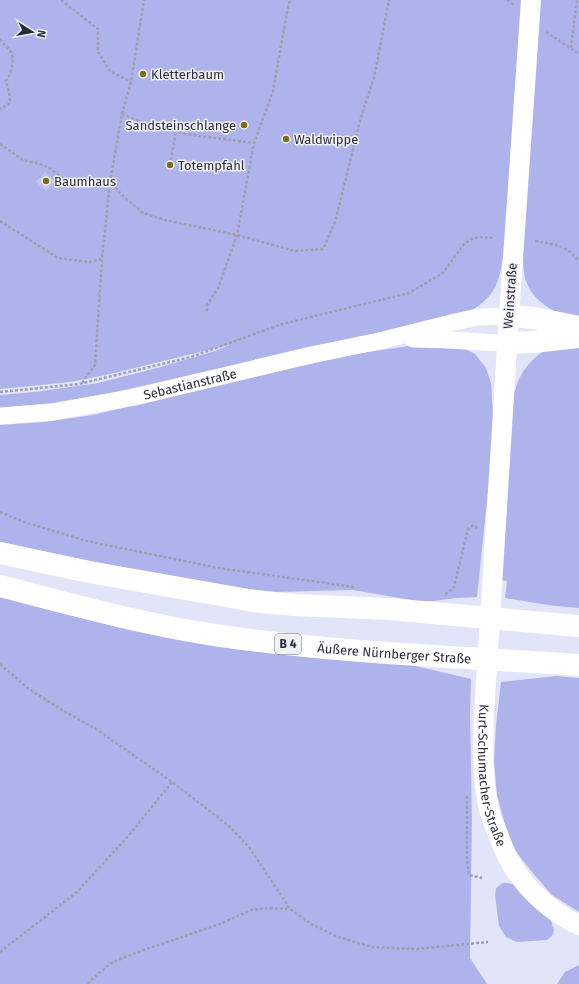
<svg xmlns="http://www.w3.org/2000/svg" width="579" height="984" viewBox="0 0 579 984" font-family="'Fira Sans',sans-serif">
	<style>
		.green { fill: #afb3eb }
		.building { fill: #c1c4e6 }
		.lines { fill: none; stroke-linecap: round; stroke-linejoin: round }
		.path { stroke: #9ea0b2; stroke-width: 2.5; stroke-dasharray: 3 2; stroke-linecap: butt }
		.tertiary { stroke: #fff; stroke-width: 17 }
		.secondary { stroke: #fff; stroke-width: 20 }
		.trunk { stroke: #fff; stroke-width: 22 }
		.poi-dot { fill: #7d700e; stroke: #f2f2f9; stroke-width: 1.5 }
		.labels { text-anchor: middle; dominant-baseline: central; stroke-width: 3; stroke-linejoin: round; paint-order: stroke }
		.shield { fill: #f2f2f9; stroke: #676773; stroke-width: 1 }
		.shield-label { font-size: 12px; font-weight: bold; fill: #2b2c39 }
		.poi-label { font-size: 13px; fill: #2b2c39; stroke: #f2f2f9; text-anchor: start }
		.street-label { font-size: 13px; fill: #2b2c39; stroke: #f2f2f9 }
	</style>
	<rect width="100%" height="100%" fill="#e2e4f9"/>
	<g class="green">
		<path d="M0,0h523l-18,241c-5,34 -4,54 -38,72l-352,79 -62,11 -53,5v-13l34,-3 64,-9 59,-15 58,-17 14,-6 -123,30 -36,7 -70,7z"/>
		<path d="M539,0h40v322c-23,-9 -46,-18 -54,-44 -2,-9 -2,-19 -2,-28z"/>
		<path d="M579,342v266l-24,-2 -50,-8 2,-17 -6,-1 12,-181c3,-16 9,-30 22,-41 3,-3 6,-6 10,-7 11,-4 23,-6 34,-9z"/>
		<path d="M423,344l38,3 14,7 11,14 5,15 3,50 -17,164 -21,1 -23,3h-16l-64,-11 -76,2 -18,-2 -22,-2 -65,-11 -117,-23 -55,-12v-117l44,-3 49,-7 179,-43 89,-19z"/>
		<path d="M0,595l407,69 64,15 -1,38 2,102 -2,139 17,26h-487z"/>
		<path d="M557,676l22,2v234l-27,-17 -20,-23 -19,-24 -9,-27 -7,-26 -3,-34 2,-36 5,-43z"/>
		<path d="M503,883h5l7,2 35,33 4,12 -2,6 -5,4 -30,2 -11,-5 -7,-11 -4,-31 1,-7z"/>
		<path d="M579,965v19h-22l8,-12z"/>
	</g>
	<path class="building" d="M45,172l10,9 -9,10 -10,-9z"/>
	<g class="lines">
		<g class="path">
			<path d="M61,0l37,29v23l12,19 21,11"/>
			<path d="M507,0l7,5"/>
			<path d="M546,32l33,22"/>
			<path d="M0,39c3,5 8,8 11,13 4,8 0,22 -5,29l4,16 -1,7 -9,5"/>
			<path d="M571,48l6,-48"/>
			<path d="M122,114l27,11 14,1 22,8 68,9"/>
			<path d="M0,144l23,16 17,4 9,4 17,13 20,5 14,1 10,-5 14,15 19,16 22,7 72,15 58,16 28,-2 12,-27 26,-105 13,-39 15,-78"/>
			<path d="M170,165l6,-34"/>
			<path d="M0,221l58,37 31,4 13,-3 8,-77 12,-68 9,-32 13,-82"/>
			<path d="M535,241c21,4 29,3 44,20"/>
			<path d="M207,311v-6l11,-17 19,-53 17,-92 19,-52 14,-79 3,-12"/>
			<path d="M82,383l13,-18 7,-106"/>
			<path d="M0,392l79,-8 112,-27 91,-33 127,-31 34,-20 21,-29 7,-5 9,-2 14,1"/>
			<path d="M0,512l24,10 63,19 131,27 137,19"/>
			<path d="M445,594l3,-1 6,-6 13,-54 3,-6 4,-2 4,5"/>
			<path d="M0,664l29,25 33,21 34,19 76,53 56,43 21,22 41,62 23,16 25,12 34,10 21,1 23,1 72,-7"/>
			<path d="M467,796v64l2,15 13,3"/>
			<path d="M0,952l77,-60 53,-58 42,-52"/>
			<path d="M88,984l3,-4 20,-17 27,-11 82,-28 31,-14 17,-2 21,1"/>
		</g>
		<g class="tertiary">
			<path d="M413,339c31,0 63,3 94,4"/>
			<path id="s1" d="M0,416l53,-4 82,-15 176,-42 68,-14 76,-19 23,-5 31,-1"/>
		</g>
		<path class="secondary" id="s2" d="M531,0l-22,316 -25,398c-1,30 -2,61 4,91 2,10 6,20 10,29 4,11 8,21 14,31 15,25 40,48 67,60"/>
		<g class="trunk">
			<path d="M509,316l25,2 45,9"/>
			<path d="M507,343l26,-1 46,-5"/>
			<path d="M0,553l89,19 91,16 80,14 36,3 92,4 191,17"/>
			<path id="s3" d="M0,586c73,19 146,39 221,50 119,17 238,21 358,29"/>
		</g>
	</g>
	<g class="poi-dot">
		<circle cx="143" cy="74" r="4"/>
		<circle cx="244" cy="125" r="4"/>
		<circle cx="286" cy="139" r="4"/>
		<circle cx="170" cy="165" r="4"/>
		<circle cx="46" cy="181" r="4"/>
	</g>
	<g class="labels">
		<rect class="shield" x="275" y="634" width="26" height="20" rx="3"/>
		<g class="shield-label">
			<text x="288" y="644">B 4</text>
		</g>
		<g class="poi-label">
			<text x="151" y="74">Kletterbaum</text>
			<text x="236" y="125" text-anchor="end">Sandsteinschlange</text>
			<text x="294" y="139">Waldwippe</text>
			<text x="178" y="165">Totempfahl</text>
			<text x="54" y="181">Baumhaus</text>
		</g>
		<g class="street-label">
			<text transform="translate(510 296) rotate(-86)">Weinstraße</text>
			<text stroke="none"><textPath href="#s1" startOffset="193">Sebastianstraße</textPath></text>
			<text stroke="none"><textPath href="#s3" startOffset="401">Äußere Nürnberger Straße</textPath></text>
			<text stroke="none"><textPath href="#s2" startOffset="778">Kurt-Schumacher-Straße</textPath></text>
		</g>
	</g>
	<g transform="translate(32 32) rotate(101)" stroke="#f2f2f9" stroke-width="3" paint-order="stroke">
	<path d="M0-3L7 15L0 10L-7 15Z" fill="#2b2c39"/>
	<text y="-6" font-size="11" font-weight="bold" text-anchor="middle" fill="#2b2c39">N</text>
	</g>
</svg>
